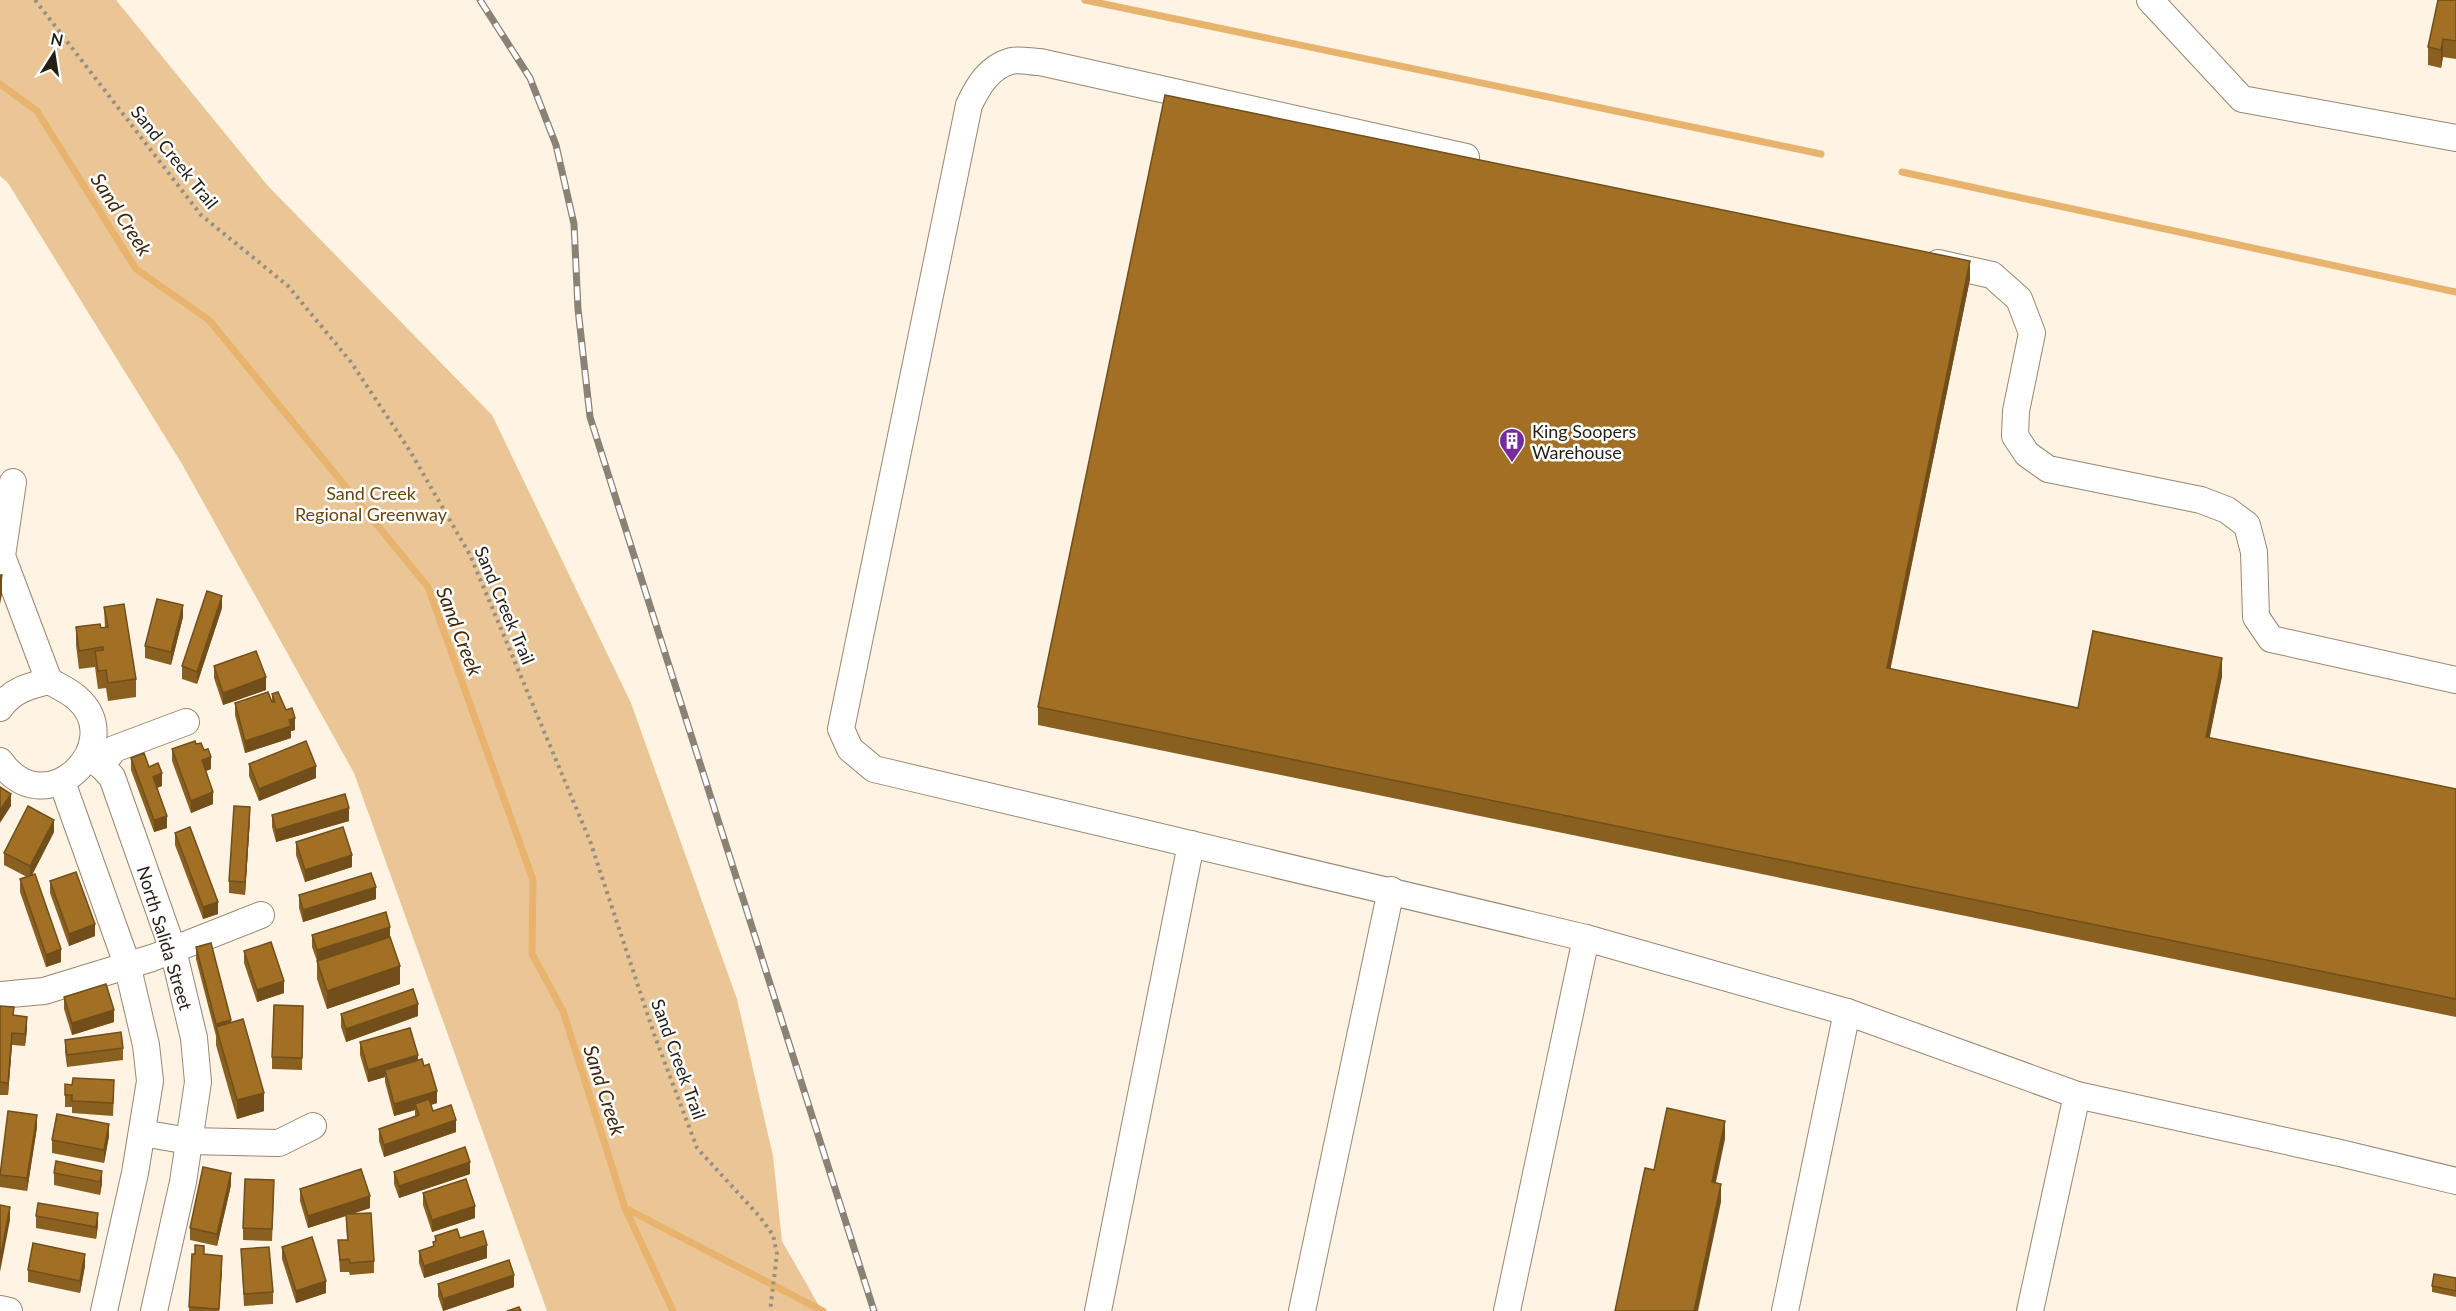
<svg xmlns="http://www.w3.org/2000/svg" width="2456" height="1311" viewBox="0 0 2456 1311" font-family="Lato,sans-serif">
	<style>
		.green { fill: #eac697 }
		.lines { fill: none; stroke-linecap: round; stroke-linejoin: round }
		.stream { stroke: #e8b36d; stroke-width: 7 }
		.minor-casing { stroke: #988670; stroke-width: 28 }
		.path { stroke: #988f83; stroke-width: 4; stroke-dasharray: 3 4.5; stroke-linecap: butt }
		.minor { stroke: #fff; stroke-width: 26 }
		.rail-casing { stroke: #8b8276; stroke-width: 7 }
		.rail { stroke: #fff; stroke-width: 4.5; stroke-dasharray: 14; stroke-linecap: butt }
		.wall { fill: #8a6020 }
		.shaded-wall { fill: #714e1a }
		.building { fill: #a17025; stroke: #714e1a; stroke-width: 1.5 }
		.labels { text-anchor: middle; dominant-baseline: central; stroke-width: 5; stroke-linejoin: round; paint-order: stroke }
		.street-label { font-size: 18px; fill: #251e15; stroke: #fff }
		.poi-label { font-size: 18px; fill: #251e15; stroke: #fff; text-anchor: start }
		.park-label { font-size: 18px; fill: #69460f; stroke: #fff }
		.water-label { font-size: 20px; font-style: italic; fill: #3e2909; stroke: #fff }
	</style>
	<rect width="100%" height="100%" fill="#fff3e4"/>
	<path class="green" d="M0,0h116l152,186 224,229 139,288 106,296 36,157 9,85 40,70h-275l-193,-538 -172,-309 -174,-281 -8,-7z"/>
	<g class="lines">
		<g class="stream">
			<path d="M1085,0l736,154"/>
			<path d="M0,84l37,27 99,158 73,51 219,267 105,293 -1,74 31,57 62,197 48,103"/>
			<path d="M1902,172l554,120"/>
			<path d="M625,1208l198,103"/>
		</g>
		<defs>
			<g id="minor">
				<path d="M2150,0l92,99 214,39"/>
				<path d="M1466,157l-426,-95c-8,0 -21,-3 -29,-1 -22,6 -33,25 -42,44l-128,624 9,20 24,20 712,169 261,74 230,83 263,58 116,28"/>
				<path d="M1938,263l54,12 27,24 13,34 -16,78 -1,25 12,18 21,15 153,31 26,10 20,15 7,27 2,65 15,22 185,41"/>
				<path d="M13,482l-11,74 47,125"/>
				<path d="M0,708c12,-18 29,-22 49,-27 10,5 20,10 28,17 52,46 -31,129 -77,63"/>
				<path d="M90,754l22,23 61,173 21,88 4,44 -15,100 -29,129"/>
				<path d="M101,766l13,-17 72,-27"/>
				<path d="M62,782l65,182 19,81 4,36 -15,92 -31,138"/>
				<path d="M0,995l44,-4 108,-33 109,-43"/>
				<path d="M142,1133l47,8 90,2 34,-17"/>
				<path d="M0,1309l9,2"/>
				<path d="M1098,1311l93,-467"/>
				<path d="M1302,1311l89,-421"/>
				<path d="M1507,1311l79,-373"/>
				<path d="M1785,1311l62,-299"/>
				<path d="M2030,1311l47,-216"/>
			</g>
		</defs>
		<use href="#minor" class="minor-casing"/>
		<path class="path" d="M35,0l166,215 87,71 63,76 59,89 60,104 120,286 64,193 43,114 63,69 13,18 4,19 -7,57"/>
		<use href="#minor" class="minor"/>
		<defs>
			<path id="rail" d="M480,0l50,78 26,67 18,79 4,85 12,108 284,894"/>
		</defs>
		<use href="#rail" class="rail-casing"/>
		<use href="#rail" class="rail"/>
	</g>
	<g class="wall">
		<path d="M2456,0v59l-13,-2 -2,11 -13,-3v-18z"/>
		<path d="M1970,279l-80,390 188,39 144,-32 -13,62 247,51v228l-1418,-292v-18z"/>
		<path d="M104,607l32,72v18l-28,4 -2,-13 -8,1 -3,-22 -16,2 -3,-24v-18l29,1z"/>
		<path d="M222,608l-25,76 -15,-5v-13z"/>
		<path d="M183,617l-12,48 -26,-7v-12z"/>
		<path d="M214,666l52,24 -43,15 -9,-27z"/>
		<path d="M272,694l23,36 -4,1v7l-46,15 -10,-38v-12l37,-1z"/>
		<path d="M196,744l15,25 -5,2 7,33 -22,9 -19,-52v-12z"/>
		<path d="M131,758l18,9 13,19 -5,2 10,40 -13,4 -23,-62z"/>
		<path d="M249,764l67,14 -57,23 -10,-25z"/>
		<path d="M272,815l77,6 -73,21 -4,-15z"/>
		<path d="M250,819l-5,76 -16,-2v-12z"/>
		<path d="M54,832l-22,43 29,87 -15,5 -26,-75v-13l7,-2 -23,-12v-12z"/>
		<path d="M175,833l43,81 -15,5 -28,-74z"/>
		<path d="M296,842l56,25 -47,15 -9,-27z"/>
		<path d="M50,881l45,55 -26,10 -19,-53z"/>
		<path d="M299,895l77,4 -73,23 -4,-14z"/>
		<path d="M312,935l78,4 10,45 -73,25 -10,-30v-18l-5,-14z"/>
		<path d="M196,947l35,75 33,89 -27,8 -21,-74v-9l-20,-77z"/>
		<path d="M244,951l40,42 -27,9 -13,-39z"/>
		<path d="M64,997l50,25 -42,13 -8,-26z"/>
		<path d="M0,1006l14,9 13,14 -2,17 -13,-1 -4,50h-8z"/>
		<path d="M341,1014l77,2 -72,26 -5,-15z"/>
		<path d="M303,1018l-1,52 -30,-1v-12z"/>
		<path d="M65,1040l58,8v12l-56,7 -2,-15z"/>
		<path d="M360,1042l58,18 19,43 -6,2 2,6 23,21 -72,25 -5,-16v-12l36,-12v-7l-21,6 -9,-34v-5l-17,5 -8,-27z"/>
		<path d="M72,1085l42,7 -1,24 -41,-3v-6h-7v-12z"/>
		<path d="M37,1127l-10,64 -27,-4v-12z"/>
		<path d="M109,1136l-5,27 -52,-10v-13z"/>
		<path d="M394,1172l76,2 -71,24 -5,-14z"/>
		<path d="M54,1173l48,10 -2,12 -46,-10z"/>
		<path d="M231,1185l-14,61 -27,-6v-12z"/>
		<path d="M300,1189l70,19 -18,6 22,47v12l-24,2 -1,-3h-9l-2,-32h9l-1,-24 -38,12 -8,-27z"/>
		<path d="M274,1192l-2,49 -29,-1v-12z"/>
		<path d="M423,1193l52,25 -43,14 -9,-27z"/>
		<path d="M36,1216l62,9 -2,14 -60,-11z"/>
		<path d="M435,1236l25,2 27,20 -63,20 -5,-15v-12l14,-5v-4l2,-1z"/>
		<path d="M282,1247l44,46 -30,10 -14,-44z"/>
		<path d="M241,1249l32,43v12l-29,2z"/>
		<path d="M192,1254l12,1 18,13 -3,43h-30z"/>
		<path d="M85,1266l-5,27 -52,-11v-12z"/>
		<path d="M2456,1278v19l-24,-5v-6z"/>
		<path d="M438,1284l76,3 -71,24 -5,-15z"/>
	</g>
	<g class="shaded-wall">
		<path d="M2443,39v18l-2,11v-18z"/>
		<path d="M1970,261v18l-83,407v-18z"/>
		<path d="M2,575v19l-2,10v-18z"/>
		<path d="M222,596v12l-25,76v-12z"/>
		<path d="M183,605v12l-12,48v-13z"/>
		<path d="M2222,658v18l-16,80v-19z"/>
		<path d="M266,677v13l-43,15v-12z"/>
		<path d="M295,718v12l-4,1v7l-46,15v-12z"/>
		<path d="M211,757v12l-9,3v-12z"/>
		<path d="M316,766v12l-57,23v-12z"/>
		<path d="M162,773v13l-9,3v-12z"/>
		<path d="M213,792v12l-22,9v-12z"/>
		<path d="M11,794v12l-11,17v-13z"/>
		<path d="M250,807v12l-5,76v-13z"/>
		<path d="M349,808v13l-73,21v-12z"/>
		<path d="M167,816v12l-13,4v-12z"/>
		<path d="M54,820v12l-24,47v-13z"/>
		<path d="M352,855v12l-47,15v-12z"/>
		<path d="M376,887v12l-73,23v-12z"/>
		<path d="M218,902v12l-15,5v-12z"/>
		<path d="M95,924v12l-26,10v-12z"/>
		<path d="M390,927v12l-73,23v-12z"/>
		<path d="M61,949v13l-15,5v-12z"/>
		<path d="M400,966v18l-73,25v-18z"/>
		<path d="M284,981v12l-27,9v-12z"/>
		<path d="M418,1004v12l-72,26v-13z"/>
		<path d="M114,1010v12l-42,13v-12z"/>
		<path d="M27,1017v12l-2,17v-12z"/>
		<path d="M231,1020v12l-15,-5v9v-12z"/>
		<path d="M12,1033v12l-4,50v-12z"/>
		<path d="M418,1055v12l-33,3v7l-17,5v-12z"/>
		<path d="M437,1091v12l-20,6 -2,-5v6l-21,6v-12z"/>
		<path d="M264,1093v18l-27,8v-19z"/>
		<path d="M37,1115v12l-10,64v-13z"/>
		<path d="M456,1120v12l-72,25v-12z"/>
		<path d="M1725,1121v18l-13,62v-19z"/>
		<path d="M109,1124v12l-5,27v-13z"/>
		<path d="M470,1162v12l-71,24v-12z"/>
		<path d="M102,1171v12l-2,12v-13z"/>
		<path d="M231,1173v12l-14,61v-12z"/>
		<path d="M1721,1184v18l-23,109h-4z"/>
		<path d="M370,1196v12l-62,20v-12z"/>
		<path d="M475,1206v12l-43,14v-12z"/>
		<path d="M10,1207v13l-10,52v-13z"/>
		<path d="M98,1213v12l-2,14v-12z"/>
		<path d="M487,1245v13l-63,20v-12z"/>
		<path d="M85,1254v12l-5,27v-12z"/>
		<path d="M222,1256v12l-3,43v-2z"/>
		<path d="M514,1275v12l-71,24v-12z"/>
		<path d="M326,1281v12l-30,10v-12z"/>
	</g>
	<g class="building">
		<path d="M2438,0h18v41l-13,-2 -2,11 -13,-3z"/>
		<path d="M1165,95l805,166 -83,407 191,40 15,-77 129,27 -16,79 250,52v210l-1418,-292z"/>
		<path d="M0,575h2l-2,11z"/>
		<path d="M207,591l15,5 -25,76 -15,-6z"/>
		<path d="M157,599l26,6 -12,47 -26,-6z"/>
		<path d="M124,604l12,75 -28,4 -2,-13 -8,1 -3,-20 8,-1v-3l-24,4 -3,-24 24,-3 1,4 7,-1 -4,-20z"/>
		<path d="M256,651l10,26 -43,16 -9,-27z"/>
		<path d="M268,692l4,10h3l-3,-8 6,-2 8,18 6,-2 3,10 -6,2 2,6 -46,15 -10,-38z"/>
		<path d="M195,741l1,3 5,-1 3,7 4,-1 3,8 -9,3 11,32 -22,9 -19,-52z"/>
		<path d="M306,741l10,25 -57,23 -10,-25z"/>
		<path d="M144,753l5,14 9,-4 4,10 -9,4 14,39 -13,4 -23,-62z"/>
		<path d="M0,787l11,7 -11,16z"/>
		<path d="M345,794l4,14 -73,22 -4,-15z"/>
		<path d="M28,806l26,14 -24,46 -26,-13z"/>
		<path d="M234,806l16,1 -5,75 -16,-1z"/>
		<path d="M190,827l28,75 -15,5 -28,-74z"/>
		<path d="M343,827l9,28 -47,15 -9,-28z"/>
		<path d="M76,872l19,52 -26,10 -19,-53z"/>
		<path d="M371,873l5,14 -73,23 -4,-15z"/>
		<path d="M35,874l26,75 -15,6 -26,-76z"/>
		<path d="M386,912l4,15 -73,23 -5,-15z"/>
		<path d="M390,937l10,29 -73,25 -10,-30z"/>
		<path d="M271,942l13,39 -27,9 -13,-39z"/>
		<path d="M211,943l20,77 -15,4 -20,-77z"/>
		<path d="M106,984l8,26 -42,13 -8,-26z"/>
		<path d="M413,989l5,15 -72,25 -5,-15z"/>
		<path d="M274,1005l29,1 -1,52 -30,-1z"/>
		<path d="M0,1006l14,1 -1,8 14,2 -2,17 -13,-1 -4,50 -8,-1z"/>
		<path d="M243,1019l21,74 -27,7 -21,-73z"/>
		<path d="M410,1028l8,27 -50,15 -8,-28z"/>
		<path d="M121,1032l2,16 -56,7 -2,-15z"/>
		<path d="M422,1059l2,7 5,-2 8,27 -43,13 -9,-34z"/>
		<path d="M73,1078l41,2 -1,23 -41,-2v-6h-7v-11l7,1z"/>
		<path d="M429,1099l4,12 18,-6 5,15 -72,25 -5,-16 40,-14 -4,-11z"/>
		<path d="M1667,1108l58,13 -13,61 9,2 -27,127h-79l30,-143 9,2z"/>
		<path d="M8,1111l29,4 -10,63 -27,-3z"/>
		<path d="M57,1114l52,10 -5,26 -52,-10z"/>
		<path d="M465,1147l5,15 -71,24 -5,-14z"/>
		<path d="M56,1161l46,10 -2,11 -46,-9z"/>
		<path d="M203,1167l28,6 -14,61 -27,-6z"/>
		<path d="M361,1169l9,27 -62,20 -8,-27z"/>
		<path d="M245,1179l29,1 -2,49 -29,-1z"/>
		<path d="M466,1179l9,27 -43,14 -9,-27z"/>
		<path d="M38,1203l60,10 -2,14 -60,-11z"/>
		<path d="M0,1205l10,2 -10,52z"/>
		<path d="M371,1213l3,48 -24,2 -1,-4 -9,1 -2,-20h10l-2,-26z"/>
		<path d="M457,1229l3,9 23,-7 4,14 -63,21 -5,-15 15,-5 -1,-4 3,-1 -1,-5z"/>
		<path d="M312,1237l14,44 -30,10 -14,-44z"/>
		<path d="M33,1243l52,11 -5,27 -52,-11z"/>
		<path d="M195,1245l9,1v8l18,2 -3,53 -30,-2 3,-53h3z"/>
		<path d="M269,1247l4,45 -29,2 -3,-45z"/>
		<path d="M509,1260l5,15 -71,24 -5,-15z"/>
		<path d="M2434,1274l22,4v13l-24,-5z"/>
		<path d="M519,1307l2,4h-14z"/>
	</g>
	<defs>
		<symbol id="building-pin" viewBox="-11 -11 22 30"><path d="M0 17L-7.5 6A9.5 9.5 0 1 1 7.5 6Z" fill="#752a9d" stroke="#fff"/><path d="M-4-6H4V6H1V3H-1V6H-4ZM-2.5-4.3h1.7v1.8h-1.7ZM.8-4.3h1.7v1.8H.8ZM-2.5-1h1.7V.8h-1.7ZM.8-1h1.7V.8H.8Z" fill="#fff"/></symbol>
	</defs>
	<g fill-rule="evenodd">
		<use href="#building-pin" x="1497" y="426" width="30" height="40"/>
	</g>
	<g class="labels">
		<g class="street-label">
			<text transform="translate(175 157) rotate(51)">Sand Creek Trail</text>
			<text transform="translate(505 605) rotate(67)">Sand Creek Trail</text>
			<text transform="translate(165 938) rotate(73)">North Salida Street</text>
			<text transform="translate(679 1059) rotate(70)">Sand Creek Trail</text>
		</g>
		<g class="poi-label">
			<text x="1532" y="431">King Soopers<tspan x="1532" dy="21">Warehouse</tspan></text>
		</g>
		<g class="park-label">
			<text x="371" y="493">Sand Creek<tspan x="371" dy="21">Regional Greenway</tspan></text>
		</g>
		<g class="water-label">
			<text transform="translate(122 214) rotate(57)">Sand Creek</text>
			<text transform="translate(460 631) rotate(69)">Sand Creek</text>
			<text transform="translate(605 1090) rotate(72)">Sand Creek</text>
		</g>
	</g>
	<g transform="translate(54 54) rotate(12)" stroke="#ffffff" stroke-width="4.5" paint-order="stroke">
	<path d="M0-4.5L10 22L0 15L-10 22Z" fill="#251e15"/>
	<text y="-9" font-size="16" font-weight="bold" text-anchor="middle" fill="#251e15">N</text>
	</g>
</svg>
